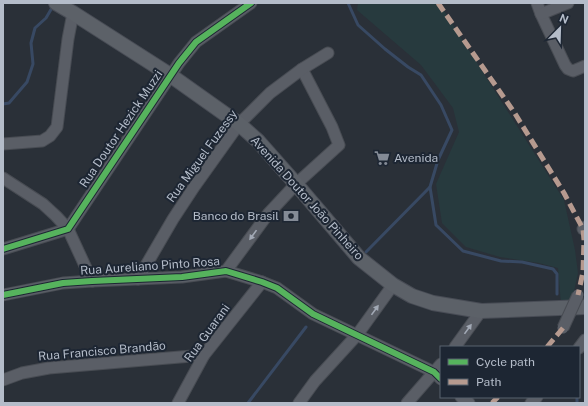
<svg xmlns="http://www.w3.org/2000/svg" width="588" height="406" viewBox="0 0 588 406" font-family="'Public Sans',sans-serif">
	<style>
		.green { fill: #273a3e }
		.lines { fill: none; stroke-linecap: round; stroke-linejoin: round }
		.stream { stroke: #384963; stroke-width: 3 }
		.minor-casing { stroke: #484c53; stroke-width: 13 }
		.major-casing { stroke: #484c55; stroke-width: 16 }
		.minor { stroke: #5a5e66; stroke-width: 11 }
		.major { stroke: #5c6168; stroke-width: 14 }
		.minor-bridge-casing { stroke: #484c53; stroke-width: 13; stroke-linecap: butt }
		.minor-bridge { stroke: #5a5e66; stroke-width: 11 }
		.quiet { stroke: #b69a8f; stroke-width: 5; stroke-dasharray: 10 5; stroke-linecap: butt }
		.cycleway-casing { stroke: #1d2633; stroke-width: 8 }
		.cycleway { stroke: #56b35d; stroke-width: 6 }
		.oneway { fill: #a2a9b5 }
		.labels { text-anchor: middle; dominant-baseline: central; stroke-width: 4; stroke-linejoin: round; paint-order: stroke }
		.street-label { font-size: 12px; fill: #b4bcc9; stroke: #1d2633 }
		.poi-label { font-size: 12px; fill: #b4bcc9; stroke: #1d2633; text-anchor: start }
	</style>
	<rect width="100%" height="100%" fill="#2a3038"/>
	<path class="green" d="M358,3h81l125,197 11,50 3,23 -7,32 -10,-1 -3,-36 -19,-5 -39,-6 -34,-10 -24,-24 -6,-39 23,-52 -6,-24 -32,-43 -64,-55z"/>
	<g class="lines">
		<g class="stream">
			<path d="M348,3l10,22 27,24 23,18 13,8 20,30 11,25 -14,30 -8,27 6,38 27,26 38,10 21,1 31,7 4,5v20"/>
			<path d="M3,104l6,-1 18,-21 6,-18 -2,-21 4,-15 11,-10 7,-12"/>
			<path d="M366,252l64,-65"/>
			<path d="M248,403l58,-76"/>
			<path d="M577,403v-6"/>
		</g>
		<defs>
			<g id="minor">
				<path d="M537,3l4,11 24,51 3,4 5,2 12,-5"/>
				<path d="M541,14l27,-11"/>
				<path d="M3,144l39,-3 8,-5 7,-9 11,-88 5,-26"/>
				<path d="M3,178l40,26 13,12 12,13 24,52"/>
				<path d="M583,229l2,-2"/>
				<path d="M3,249l65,-20 111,-166 17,-21 55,-39"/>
				<path d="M226,271l42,-57 28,-30 43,-39 -7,-18 -30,-58"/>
				<path d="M138,279l35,-60 21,-32 45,-63 31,-31 32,-24 26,-16"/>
				<path d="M3,295l60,-12 29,-2 90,-4 44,-6 36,11 15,6 36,26 121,58 7,7"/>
				<path d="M455,347l26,-36"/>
				<path d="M579,348l6,-8"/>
				<path d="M3,380l19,-7 27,-5 155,-13"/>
				<path d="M461,397l8,6"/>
				<path d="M178,403l26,-48 58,-73"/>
				<path d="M299,403l16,-22 42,-46 36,-50"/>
				<path d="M407,403l34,-39"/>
				<path d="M531,403l6,-6"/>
			</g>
			<path id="major" d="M56,3l17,10 97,62 69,49 19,17 38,43 63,74 34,27 19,11 21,7 48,8 104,-4"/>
		</defs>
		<use href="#minor" class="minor-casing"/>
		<use href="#major" class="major-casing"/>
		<use href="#minor" class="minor"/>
		<use href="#major" class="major"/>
		<defs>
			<path id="minor-bridge" d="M563,328l15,-33"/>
		</defs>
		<use href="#minor-bridge" class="minor-bridge-casing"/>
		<use href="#minor-bridge" class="minor-bridge"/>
		<g class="quiet">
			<path d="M438,3l76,109 50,81 19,36 1,11 -1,32 -5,23"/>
			<path d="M547,347l16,-19"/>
			<path d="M492,403l6,-6"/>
		</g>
		<defs>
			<g id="cycleway">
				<path d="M3,249l65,-20 111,-166 17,-21 55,-39"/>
				<path d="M3,295l60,-12 29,-2 90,-4 44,-6 36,11 15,6 36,26 121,58 7,7"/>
			</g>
		</defs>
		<use href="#cycleway" class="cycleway-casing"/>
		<use href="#cycleway" class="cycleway"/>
	</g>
	<defs><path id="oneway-solid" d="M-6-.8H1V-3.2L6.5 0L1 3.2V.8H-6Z"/></defs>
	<g class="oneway">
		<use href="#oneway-solid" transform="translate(253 235) rotate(126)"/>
		<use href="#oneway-solid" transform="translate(375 310) rotate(-54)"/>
		<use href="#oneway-solid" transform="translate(468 329) rotate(-54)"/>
	</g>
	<defs>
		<symbol id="supermarket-bare" viewBox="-9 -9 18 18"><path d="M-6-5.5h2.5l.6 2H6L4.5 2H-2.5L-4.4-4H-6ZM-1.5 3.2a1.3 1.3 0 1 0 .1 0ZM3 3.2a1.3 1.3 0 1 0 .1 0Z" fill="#848b96" stroke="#1d2633" stroke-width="2.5" paint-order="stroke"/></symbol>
		<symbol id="bank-bare" viewBox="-9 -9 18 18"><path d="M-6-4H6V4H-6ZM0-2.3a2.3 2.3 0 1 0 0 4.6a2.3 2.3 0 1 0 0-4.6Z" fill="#848b96" stroke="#1d2633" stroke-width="2.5" paint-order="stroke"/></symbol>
	</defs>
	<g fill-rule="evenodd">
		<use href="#supermarket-bare" x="371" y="147" width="22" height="22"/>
		<use href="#bank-bare" x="280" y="205" width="22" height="22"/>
	</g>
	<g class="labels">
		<g class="street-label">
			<text transform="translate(121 129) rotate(-56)">Rua Doutor Hezick Muzzi</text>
			<text transform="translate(202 156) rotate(-54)">Rua Miguel Fuzessy</text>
			<text transform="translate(307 198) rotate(48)">Avenida Doutor João Pinheiro</text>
			<text transform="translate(150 266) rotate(-4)">Rua Aureliano Pinto Rosa</text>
			<text transform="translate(207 333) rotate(-54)">Rua Guarani</text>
			<text transform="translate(102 351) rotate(-5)">Rua Francisco Brandão</text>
		</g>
		<g class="poi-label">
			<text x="394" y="158">Avenida</text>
			<text x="279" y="216" text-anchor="end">Banco do Brasil</text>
		</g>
	</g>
	<rect width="588" height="406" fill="none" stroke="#b4bcc9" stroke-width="8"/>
	<rect x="440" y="346" width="140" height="52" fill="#1d2633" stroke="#59626f"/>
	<rect x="448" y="359" width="20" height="6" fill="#56b35d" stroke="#59626f"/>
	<text x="476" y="366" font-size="12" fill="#b4bcc9">Cycle path</text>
	<rect x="448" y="379" width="20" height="6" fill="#b69a8f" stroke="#59626f"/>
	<text x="476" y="386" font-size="12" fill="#b4bcc9">Path</text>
	<g transform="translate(560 28) rotate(23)" stroke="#1d2633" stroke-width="3" paint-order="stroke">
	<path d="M0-3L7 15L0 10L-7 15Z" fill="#b4bcc9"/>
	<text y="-6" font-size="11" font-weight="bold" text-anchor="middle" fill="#b4bcc9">N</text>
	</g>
</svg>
